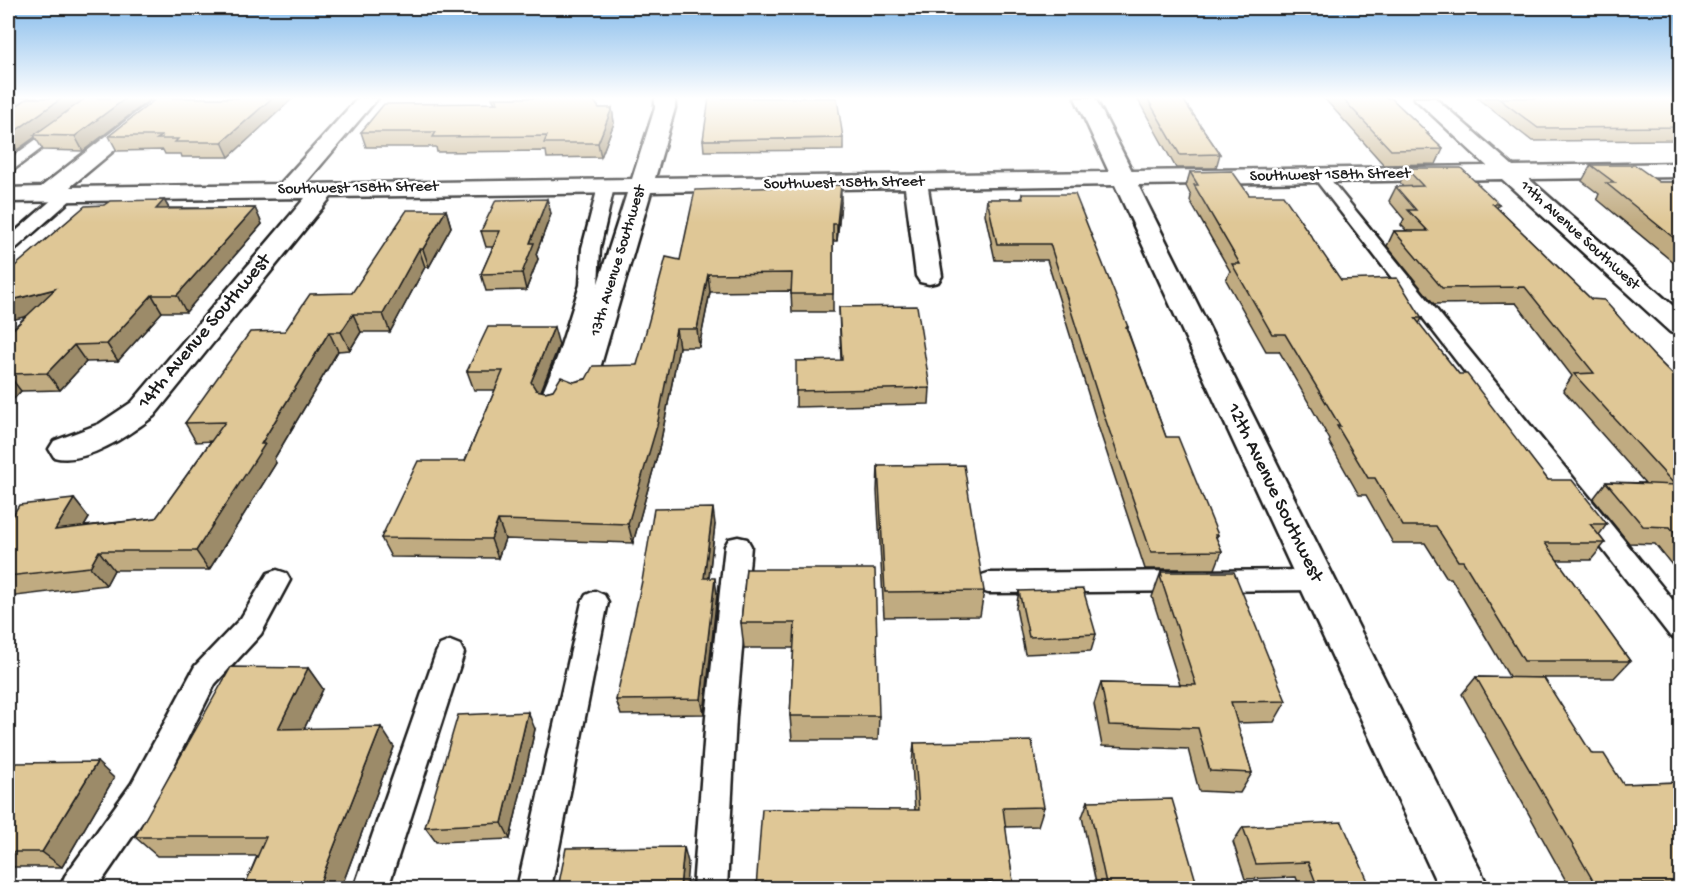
<svg xmlns="http://www.w3.org/2000/svg" width="1688" height="896" viewBox="0 0 1688 896" font-family="'Gochi Hand',sans-serif">
	<style>
		.lines { fill: none; stroke-linecap: round; stroke-linejoin: round }
		.service-casing { stroke: #1c1c1c; stroke-width: 5 }
		.minor-casing { stroke: #1c1c1c; stroke-width: 5 }
		.service { fill: #fff; fill-rule: evenodd }
		.minor { fill: #fff; fill-rule: evenodd }
		.wall { fill: #c0ab81; stroke: #1c1c1c; stroke-width: 1.5 }
		.shaded-wall { fill: #9c8b69; stroke: #1c1c1c; stroke-width: 1.5 }
		.building { fill: #dfc796; stroke: #1c1c1c; stroke-width: 1.5 }
		.labels { text-anchor: middle; dominant-baseline: central; stroke-width: 5; stroke-linejoin: round; paint-order: stroke }
		.far-street-label { font-size: 16px; fill: #1c1c1c; stroke: #fff }
		.street-label { font-size: 20px; fill: #1c1c1c; stroke: #fff }
	</style>
	<rect width="100%" height="100%" fill="#fff"/>
	<filter id="ink" filterUnits="userSpaceOnUse"><feTurbulence type="fractalNoise" baseFrequency=".0167" numOctaves="2"/><feDisplacementMap in="SourceGraphic" scale="12" xChannelSelector="R" yChannelSelector="G"/><feConvolveMatrix kernelMatrix="1 2 1 2 8 2 1 2 1" color-interpolation-filters="sRGB"/></filter>
	<g filter="url(#ink)">
		<g class="lines">
			<defs>
				<g id="service">
					<path d="M93,98h15l-95,72 -5,1v-11z"/>
					<path d="M1320,171l5,2 355,436v30l-10,-3 -355,-457 -3,-3z"/>
					<path d="M606,182l8,5 -14,61 -2,37 -21,73 -16,44 -3,5 -8,2 -8,-2 -3,-5 18,-44 23,-73 2,-37 16,-61z"/>
					<path d="M68,189l8,5 -2,3 -60,53 -6,1v-13l54,-47z"/>
					<path d="M738,537l9,2 4,7 -15,171 -9,171h-34l13,-171 19,-171 4,-7z"/>
					<path d="M277,570l9,3 4,7 -29,54 -46,50 -61,121 -57,83h-37l5,-12 67,-93 63,-117 46,-48 27,-45z"/>
					<path d="M1316,570l9,3 4,7 -4,7 -9,3 -328,3 -9,-3 -4,-7 4,-7 9,-3z"/>
					<path d="M595,591l9,4 4,7 -57,286h-34l65,-286 4,-7z"/>
					<path d="M450,641l10,4 4,8 -76,235h-34l82,-235 4,-8z"/>
				</g>
				<g id="minor">
					<path d="M13,98h23l-21,16 -7,2v-15z"/>
					<path d="M155,98h22l-107,89 210,-3 78,-86h20l-73,86 327,-5 23,-71v-10h20v10l-20,70 454,-6 -34,-74h20l37,73 355,-5 -73,-68h21l78,68 167,-3v14l-151,2 151,133v23l-10,-3 -168,-153 -364,6 351,703h-50l-324,-703 -187,3 14,88 -4,6 -9,2 -9,-2 -4,-6 -11,-88 -254,4 -57,197 -4,7 -11,3 -11,-3 -4,-7 63,-196 -296,4 -177,219c-24,18 -69,50 -100,41l-5,-8 5,-8 45,-17 33,-22 173,-204 -297,4v-14l33,-1z"/>
				</g>
			</defs>
			<use href="#service" class="service-casing"/>
			<use href="#minor" class="minor-casing"/>
			<use href="#service" class="service"/>
			<use href="#minor" class="minor"/>
		</g>
		<g class="wall">
			<path d="M152,98l-69,53 -40,-1 -8,-13 -18,13h-9v-39z"/>
			<path d="M157,98h136l-64,59h-47l-1,-3h-16l-2,-4 -46,1 -8,-15z"/>
			<path d="M492,98h100l7,10h13l2,15 -13,34 -54,1 -1,-7 -109,1 -1,-5h-70l-5,-15 134,-29z"/>
			<path d="M1137,98h45l38,56 -4,14h-40z"/>
			<path d="M1324,98h67l38,36 -1,1 15,14 -7,15 -52,1z"/>
			<path d="M1477,98h203v42l-148,1z"/>
			<path d="M843,138v12l-139,1 -1,-11z"/>
			<path d="M1591,165l68,17h21v86l-83,-69 2,-5 -17,-13z"/>
			<path d="M1406,168l93,36 -2,4 94,91 62,56 27,27v193l-25,-31 -26,-1 -36,-44 13,-17 39,1 -82,-93 9,-14 -56,-73 -82,1 -47,-58 7,-15h13l-6,-6 3,-6 -15,-18 7,-14h7l-3,-4z"/>
			<path d="M1190,172l59,23 92,85 81,38 -3,6 40,50 89,106 59,44 -8,11 6,8 -14,17h-34l73,101 -16,17h-85l63,76 31,30 57,-2v106h-110l-108,-194 14,-17 34,1 -59,-100h-4l-22,-35h-32l-27,-48h-7l-30,-53 1,-2 -51,-89h-13l-40,-71 4,-9 -40,-70 1,-5 -5,-10z"/>
			<path d="M1022,194l106,133v4l38,106 52,98 -2,3 6,13 -7,18h-70l-46,-140 -52,-169h-52l-10,-46 2,-15h34z"/>
			<path d="M547,199l4,15 -15,40 2,5 -12,31 -40,1 -5,-17 12,-27h-7l-5,-16z"/>
			<path d="M164,200l5,8h86l7,16 -76,88h-24l-44,49 -32,1 -26,28 -39,1 -13,14v-72l18,-17 78,-111z"/>
			<path d="M841,202l-4,39h-4v71h-41l-1,-21 -81,1 -11,55h-20l-19,98 -27,98 -128,-4 -7,19 -107,-1 -10,-19 84,-77 30,-71h-21l-7,-19 92,-26 -18,46 4,1 8,-2 21,-8 63,-17 43,-105z"/>
			<path d="M446,210l5,17 -22,40h-4l-35,65h-29l-11,18 -12,1 -64,108 2,4 -67,107h-95l-8,15 -98,12v-74l66,-24 15,19 -5,8 72,-8 55,-77 -15,1 -11,-19 100,-92 67,-38z"/>
			<path d="M839,307l91,81 -1,16 -133,3v-16l45,-31z"/>
			<path d="M878,466l106,125 -4,25 -96,1 -7,-126z"/>
			<path d="M715,524l-6,54 8,16 -13,120 -83,1 -5,-15z"/>
			<path d="M746,569l133,147 -1,24h-86l-2,-24 4,-68h-50l-3,-25z"/>
			<path d="M1161,572l125,129 -12,21 -37,1 15,50 -12,20 -41,-2 -11,-42 -86,-3 -8,-42 7,-21 79,2 -28,-88z"/>
			<path d="M1019,591l77,43 -5,17 -66,3 -9,-46z"/>
			<path d="M308,668l15,21 -19,40 90,18 -53,141h-96l-1,-1 13,-31h-100l-22,-19z"/>
			<path d="M535,729l-25,110 -74,3 -11,-15z"/>
			<path d="M914,743l130,64 -6,19 -33,1 8,55 -2,6h-255l159,-78 -3,-47z"/>
			<path d="M8,776l106,2 -52,89h-54z"/>
			<path d="M1088,801l110,87h-101l-15,-71z"/>
			<path d="M1243,827l128,61h-71l-4,-11 -51,2 -12,-37z"/>
		</g>
		<g class="shaded-wall">
			<path d="M62,98h28l-56,37 1,2 -18,13 -9,-14z"/>
			<path d="M126,98h26l-69,53 -8,-15z"/>
			<path d="M272,98h21l-64,59 -7,-15z"/>
			<path d="M612,108l2,15 -13,34 -3,-14z"/>
			<path d="M841,185v17l-4,39v-17z"/>
			<path d="M547,199l4,15 -15,40 2,5 -12,31 -4,-17 8,-30z"/>
			<path d="M164,200l9,16 -17,-7z"/>
			<path d="M255,208l7,16 -76,88 -9,-17z"/>
			<path d="M446,210l5,17 -22,40 -6,-18z"/>
			<path d="M419,249l6,18 -35,65 -7,-18z"/>
			<path d="M708,274l2,18 -11,55 -2,-18z"/>
			<path d="M55,289l11,17 -58,15v-20z"/>
			<path d="M152,295l10,17 -44,49 -11,-17z"/>
			<path d="M353,314l8,18 -11,18 -9,-18z"/>
			<path d="M554,327l5,18 -22,56 -6,-19z"/>
			<path d="M676,329l3,18 -19,98 -27,98 -5,-19z"/>
			<path d="M329,332l9,19 -64,108 2,4 -67,107 -13,-19z"/>
			<path d="M74,345l12,17 -26,28 -13,-17z"/>
			<path d="M8,374l13,17 -13,14z"/>
			<path d="M74,499l15,19 -18,30 -16,-18z"/>
			<path d="M713,508l2,16 -8,70 -3,-16z"/>
			<path d="M498,520l7,19 -7,19 -7,-19z"/>
			<path d="M99,551l15,19 -8,15 -16,-18z"/>
			<path d="M715,578l2,16 -13,120 -3,-15z"/>
			<path d="M308,668l15,21 -29,61 -16,-21z"/>
			<path d="M528,712l7,17 -25,110 -8,-16z"/>
			<path d="M381,727l13,20 -53,141h-18l-4,-3z"/>
			<path d="M97,762l17,16 -52,89 -20,-15z"/>
			<path d="M684,847l4,15 -2,26h-6z"/>
		</g>
		<g class="building">
			<path d="M28,98h34l-54,38v-25z"/>
			<path d="M86,98h40l-51,38 -41,-1z"/>
			<path d="M157,98h115l-50,44h-47l3,-3h-21l5,-3h-53z"/>
			<path d="M495,98h97l7,10h13l-14,35h-54l3,-7 -114,1 3,-5h-75l23,-28 114,-1z"/>
			<path d="M709,98h128l6,40 -140,2z"/>
			<path d="M1147,98h35l38,56 -40,1z"/>
			<path d="M1342,98h49l38,36h-2l16,15 -52,1z"/>
			<path d="M1498,98h182v29l-142,1z"/>
			<path d="M1591,165h44l24,17h21v61l-74,-60h9z"/>
			<path d="M1406,168h55l38,36h-6l98,95 13,1 49,55 27,27v158l-10,-13 -27,-1 -37,-44 69,3 -101,-111 20,-1 -69,-86 -83,1 -48,-57h34l-20,-21h8l-20,-23 27,-1z"/>
			<path d="M1232,171l17,24h34l58,85 56,-2 25,40h-7l44,56h8l81,106h24l35,44h-17l15,19h-60l85,118h-106l-61,-100h-5l-22,-35h-33l-28,-48h-7l-31,-52h3l-55,-92h-13l-40,-70h8l-46,-79h4l-8,-13z"/>
			<path d="M841,185l-4,39h-4v70h-42l1,-21 -84,1 -11,55h-21l-19,97 -29,98 -130,-4 -7,19 -110,-1 37,-77h47l38,-90h-36l21,-44h66l-23,55 5,8 9,2 8,-2 8,-13 13,5 12,-3 7,-13 44,-1 29,-108 14,3 15,-70z"/>
			<path d="M1022,194h53l53,133h-2l40,110h12l40,98h-3l7,16 -71,1 -48,-140 -53,-168h-53l-10,-45h36z"/>
			<path d="M547,199l-17,44h4l-12,30 -41,1 19,-43h-19l15,-31z"/>
			<path d="M164,200l-8,9 99,-1 -78,87h-25l-45,49 -33,1 -27,28 -39,1v-40l47,-45 -47,12v-29l77,-66 19,-1 6,-4z"/>
			<path d="M407,210h39l-23,39h-4l-36,65h-30l-12,18h-12l-68,112h4l-69,107h-97l-9,16 -82,9v-53l11,-18 55,-6 -19,31 101,-12 69,-96 -40,1 65,-91 35,-1 25,-37 42,-1z"/>
			<path d="M917,306l13,82 -134,3v-30l46,-1 -3,-53z"/>
			<path d="M964,465l20,126 -99,1 -7,-126z"/>
			<path d="M713,508l-9,70h11l-14,121 -85,1 26,-119 12,-72z"/>
			<path d="M746,569h129l4,147h-89l5,-93h-54z"/>
			<path d="M1161,572h73l52,129 -55,1 21,71 -42,-2 -12,-43 -89,-3 -8,-42 95,2 -36,-109h2z"/>
			<path d="M1083,589l13,45 -67,3 -10,-46z"/>
			<path d="M231,667l77,1 -30,61 103,-2 -62,158 -75,2 22,-50h-131z"/>
			<path d="M1476,677l68,1 48,76h12l19,30 57,-2v102h-85z"/>
			<path d="M528,712l-26,111 -77,4 33,-112z"/>
			<path d="M1032,741l12,66 -41,1 10,74 -144,2v4h-113l6,-79 157,1 -5,-67z"/>
			<path d="M97,762l-55,90h-34v-76l8,-13z"/>
			<path d="M1172,799l26,89h-91l-19,-87z"/>
			<path d="M1342,822l29,66h-53l-10,-26 -52,2 -13,-37z"/>
			<path d="M684,847l-4,41h-122l8,-40z"/>
		</g>
	</g>
	<linearGradient id="sky" x2="0" y2="1"><stop stop-color="#85bbeb"/><stop offset="0.44" stop-color="#fff"/><stop offset="1" stop-color="#fff" stop-opacity="0"/></linearGradient>
	<rect width="1688" height="223" fill="url(#sky)"/>
	<g class="labels">
		<g class="far-street-label">
			<text transform="translate(1330 176) rotate(-1)">Southwest 158th Street</text>
			<text transform="translate(844 184) rotate(-1)">Southwest 158th Street</text>
			<text transform="translate(358 189) rotate(-1)">Southwest 158th Street</text>
			<text transform="translate(1579 236) rotate(42)">11th Avenue Southwest</text>
			<text transform="translate(619 261) rotate(-73)">13th Avenue Southwest</text>
		</g>
		<g class="street-label">
			<text transform="translate(205 332) rotate(-50)">14th Avenue Southwest</text>
			<text transform="translate(1274 493) rotate(64)">12th Avenue Southwest</text>
		</g>
	</g>
	<rect width="1688" height="896" fill="none" stroke="#fff" stroke-width="30"/>
	<rect x="15" y="15" width="1658" height="866" fill="none" stroke="#1c1c1c" stroke-width="2" filter="url(#ink)"/>
</svg>
